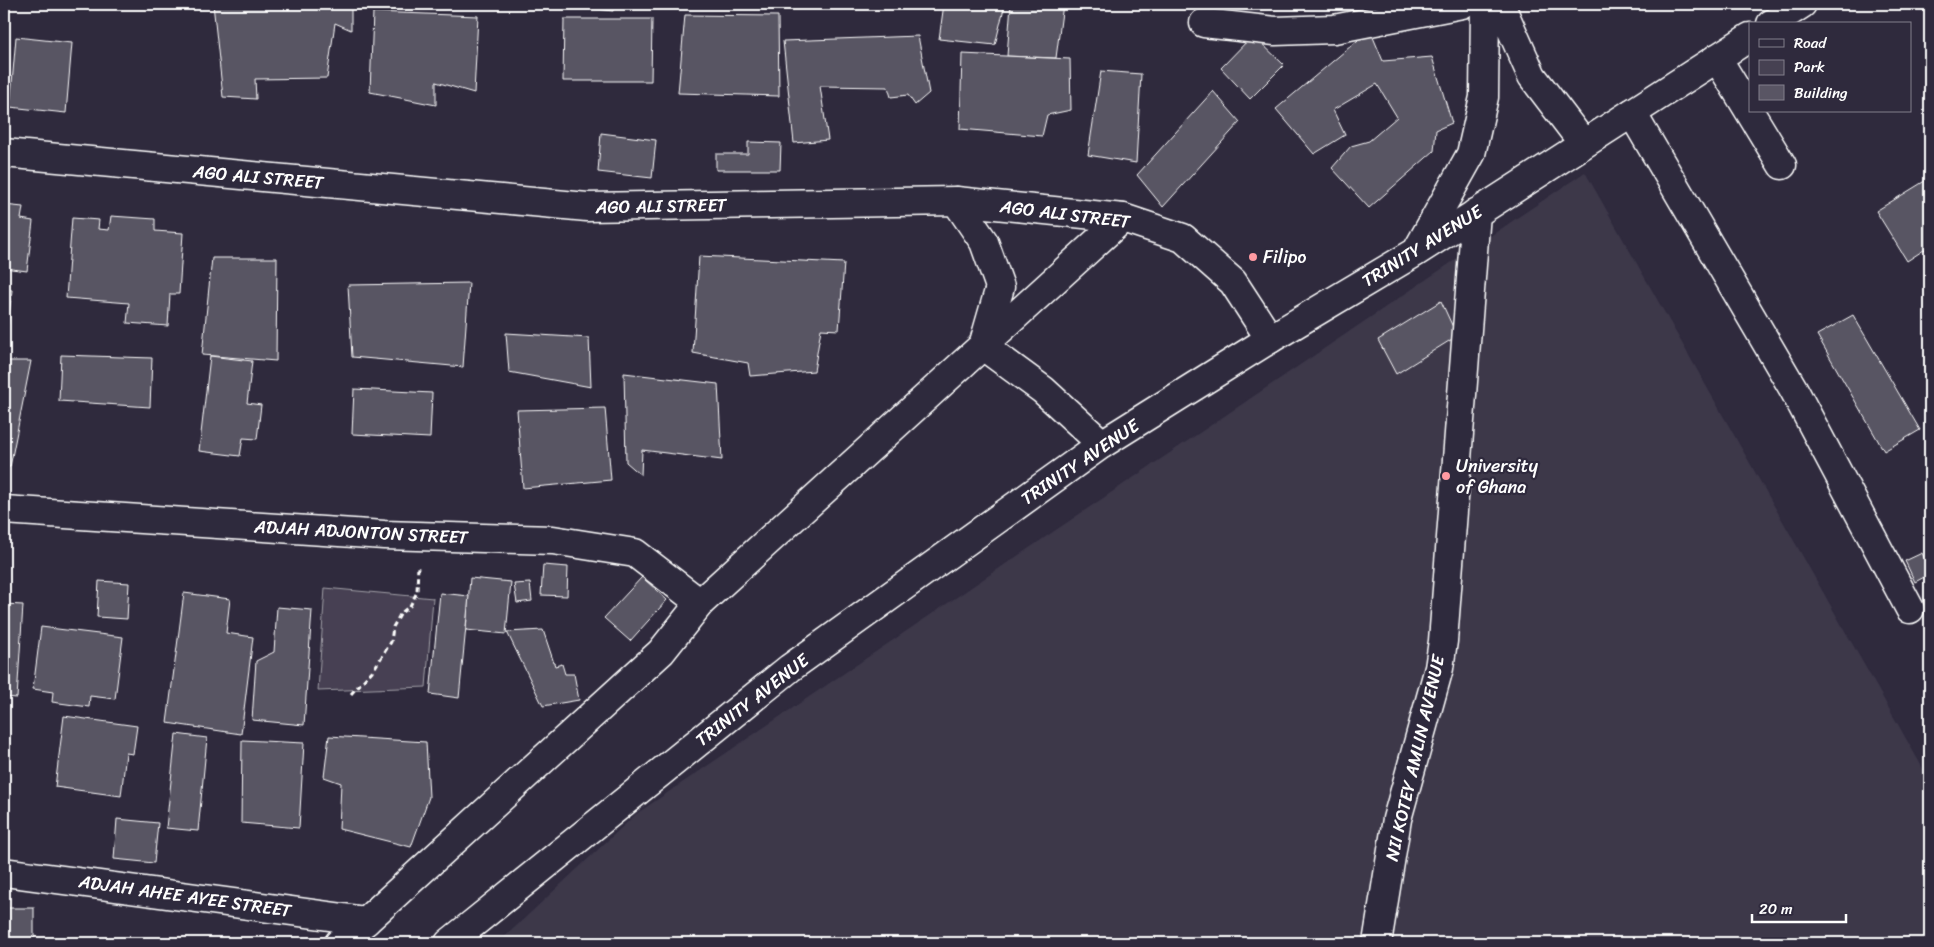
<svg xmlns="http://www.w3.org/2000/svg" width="1934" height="947" viewBox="0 0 1934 947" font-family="Sriracha,sans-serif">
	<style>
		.built { fill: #3c3749 }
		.green { fill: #464152; stroke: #a2a0a8 }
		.building { fill: #595564; stroke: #fff }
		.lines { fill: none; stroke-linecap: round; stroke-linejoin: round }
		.minor-casing { stroke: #fff; stroke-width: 31 }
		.path { stroke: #fff; stroke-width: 3; stroke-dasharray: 5 4; stroke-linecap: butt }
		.minor { stroke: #2f2a3d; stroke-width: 28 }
		.poi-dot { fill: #ff9aa2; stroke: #2f2a3d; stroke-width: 2 }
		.labels { text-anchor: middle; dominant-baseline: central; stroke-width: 4.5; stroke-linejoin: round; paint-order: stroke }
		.street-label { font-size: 18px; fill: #fff; stroke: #2f2a3d }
		.poi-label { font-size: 18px; fill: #fff; stroke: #2f2a3d; text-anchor: start }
	</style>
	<rect width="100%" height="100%" fill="#2f2a3d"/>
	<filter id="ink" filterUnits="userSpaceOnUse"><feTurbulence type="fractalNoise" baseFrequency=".02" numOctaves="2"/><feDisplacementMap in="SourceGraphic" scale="10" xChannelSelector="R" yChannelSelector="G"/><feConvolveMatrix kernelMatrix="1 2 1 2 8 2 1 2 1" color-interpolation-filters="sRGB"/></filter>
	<g filter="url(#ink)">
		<path class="built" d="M1585,172l345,609v162h-1432l138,-129z"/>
		<path class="green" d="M325,588l108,10 -7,89 -108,4z"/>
		<g class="building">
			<path d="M213,4h138v26l-16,-7 -8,55 -72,1 1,20 -33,-2z"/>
			<path d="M555,4h59l-1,7z"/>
			<path d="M944,4h61l-10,41 -56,-6z"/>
			<path d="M1011,4h52l-7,54 -49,-2z"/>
			<path d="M373,12l105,4 -4,77 -38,-11v23l-66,-13z"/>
			<path d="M685,15l93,1 1,80 -101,-3z"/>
			<path d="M564,19h88l-1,62h-88z"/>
			<path d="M1370,30l13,31 49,-4 20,66 -16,7 -2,21 -65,57 -37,-40 19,-22 18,-5 28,-24 -20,-33 -44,26 12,25 -31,19 -38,-45z"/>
			<path d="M1253,35l31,30 -34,34 -29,-31z"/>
			<path d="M918,36l11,57 -14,12 -7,-10 -17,2 -3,-10 -68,-1 8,54 -34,3 -11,-102z"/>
			<path d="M16,37l56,6 -6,70 -56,-6z"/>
			<path d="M962,54l108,5 1,51 -24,5 -5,21 -82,-7z"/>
			<path d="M1101,71l40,3 -5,89 -48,-8z"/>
			<path d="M1213,91l27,31 -77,85 -26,-32z"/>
			<path d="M601,133l55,7 -4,38 -54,-6z"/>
			<path d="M748,142l33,1 -1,27h-64v-16h32z"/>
			<path d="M1930,149v97l-23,15 -31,-50 52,-32 -3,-23z"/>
			<path d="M4,205l19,2 -2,12 12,2 -6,50 -23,-3z"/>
			<path d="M111,216l44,3v12l28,2 -4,61h-9l-2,32 -41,-3 2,-20 -63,-5 6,-80 27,2 -1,9 11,1z"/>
			<path d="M699,256l145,7 -5,67 -18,-1 -7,42 -64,5 -2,-13 -55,-10z"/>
			<path d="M212,258h65l-1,103 -74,-6z"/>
			<path d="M469,283l-6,84 -111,-10 -4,-72z"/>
			<path d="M4,289l8,1 -4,34h-4z"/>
			<path d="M1441,301l16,35 -61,38 -18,-34z"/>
			<path d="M1853,315l67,115 -36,21 -67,-116z"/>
			<path d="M506,333l83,5 2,49 -82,-15z"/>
			<path d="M61,355l91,3 -2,49 -91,-6z"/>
			<path d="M210,356l42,5 -5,42 14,2 -4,34 -14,-1 -3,18 -41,-5z"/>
			<path d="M4,361h27l-21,106h-6z"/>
			<path d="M624,373l94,11 4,76 -80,-10 -1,25 -15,-13z"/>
			<path d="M354,389l78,4 -2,45 -78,-4z"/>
			<path d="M605,408l6,72 -88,8 -6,-78z"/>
			<path d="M1922,553l8,16v5l-15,8 -10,-21z"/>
			<path d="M543,565l25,2 -1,29 -26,-1z"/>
			<path d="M642,577l25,23 -37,41 -26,-23z"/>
			<path d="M470,578l41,4 -5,52 -40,-4z"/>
			<path d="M99,581l30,2 -2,36 -30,-2z"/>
			<path d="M530,583l2,18 -15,2 -3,-19z"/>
			<path d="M184,593l46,6 -4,34 27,4 -12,97 -74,-11z"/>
			<path d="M440,593l29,3 -10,102 -29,-4z"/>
			<path d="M4,604l19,1 -6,93 -13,-1z"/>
			<path d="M277,607l35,3 -8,115 -52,-5 4,-59 18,-9z"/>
			<path d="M41,627l82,10 -8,62 -25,-3 -1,11 -37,-5 1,-10 -20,-3z"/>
			<path d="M543,630l12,36 7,-2 3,10h9l5,26 -36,6 -36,-74z"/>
			<path d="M64,716l73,10 -4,28 -7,-1 -5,43 -66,-9z"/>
			<path d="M176,734l31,4 -9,93 -32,-3z"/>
			<path d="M329,736l97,6 3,55 -18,50 -72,-18 2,-46 -17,-6z"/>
			<path d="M242,740l62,3 -5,85 -58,-5z"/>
			<path d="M117,819l41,4 -4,40 -40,-4z"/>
			<rect x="4" y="908" width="30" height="35"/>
		</g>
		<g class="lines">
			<defs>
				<g id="minor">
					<path d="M1500,4l32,72 51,67"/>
					<path d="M1204,23l71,8 59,-2 128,-25"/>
					<path d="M1771,24l31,-20"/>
					<path d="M1717,58l65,107"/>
					<path d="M1632,113l162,277 116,219"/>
					<path d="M4,153l583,54 369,-6 167,17 60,20 50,44 37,57"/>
					<path d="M956,201l28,41 16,45 -17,59 60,44 59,54"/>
					<path d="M1419,247l52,-93 13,-57 1,-93"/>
					<path d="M4,510l380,25 169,5 82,13 65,50"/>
					<path d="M4,872l362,49"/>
					<path d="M339,943l27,-22 295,-269 39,-49 423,-385"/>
					<path d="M449,943l341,-275 312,-224 168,-105 146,-87 334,-215"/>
					<path d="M1377,943l20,-124 42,-151 4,-27 33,-428"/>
				</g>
			</defs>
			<use href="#minor" class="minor-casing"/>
			<path class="path" d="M351,694l23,-25 17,-27 2,-15 8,-14 9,-7 7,-14 1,-27"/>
			<use href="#minor" class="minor"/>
		</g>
	</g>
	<g class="poi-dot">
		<circle cx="1253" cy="257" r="5"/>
		<circle cx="1446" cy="476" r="5"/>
	</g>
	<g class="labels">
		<g class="street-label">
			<text transform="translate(258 177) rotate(5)">AGO ALI STREET</text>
			<text transform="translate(661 206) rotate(-1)">AGO ALI STREET</text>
			<text transform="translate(1065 214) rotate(7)">AGO ALI STREET</text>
			<text transform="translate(1422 246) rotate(-32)">TRINITY AVENUE</text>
			<text transform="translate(1080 462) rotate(-34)">TRINITY AVENUE</text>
			<text transform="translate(361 532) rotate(3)">ADJAH ADJONTON STREET</text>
			<text transform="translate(752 700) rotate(-38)">TRINITY AVENUE</text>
			<text transform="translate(1415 758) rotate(-77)">NII KOTEY AMLIN AVENUE</text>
			<text transform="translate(185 896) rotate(8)">ADJAH AHEE AYEE STREET</text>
		</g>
		<g class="poi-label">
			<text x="1263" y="257">Filipo</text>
			<text x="1456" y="466">University<tspan x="1456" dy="21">of Ghana</tspan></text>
		</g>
	</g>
	<rect width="1934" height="947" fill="none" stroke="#2f2a3d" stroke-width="20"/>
	<rect x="10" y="10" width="1914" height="927" fill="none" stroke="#fff" stroke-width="2" filter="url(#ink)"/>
	<rect x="1749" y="22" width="162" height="90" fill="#2f2a3d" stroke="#827f8b"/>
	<rect x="1759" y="39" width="25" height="8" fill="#2f2a3d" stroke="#827f8b"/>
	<text x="1794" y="48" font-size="15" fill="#ffffff">Road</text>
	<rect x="1759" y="60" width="25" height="15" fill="#464152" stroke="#827f8b"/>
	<text x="1794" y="72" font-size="15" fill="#ffffff">Park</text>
	<rect x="1759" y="85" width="25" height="15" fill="#595564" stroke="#827f8b"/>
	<text x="1794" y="98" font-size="15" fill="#ffffff">Building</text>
	<path d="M1752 914v8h94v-8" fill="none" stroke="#ffffff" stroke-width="2.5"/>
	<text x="1759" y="914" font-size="15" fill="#ffffff" stroke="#2f2a3d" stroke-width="4" paint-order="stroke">20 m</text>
</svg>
